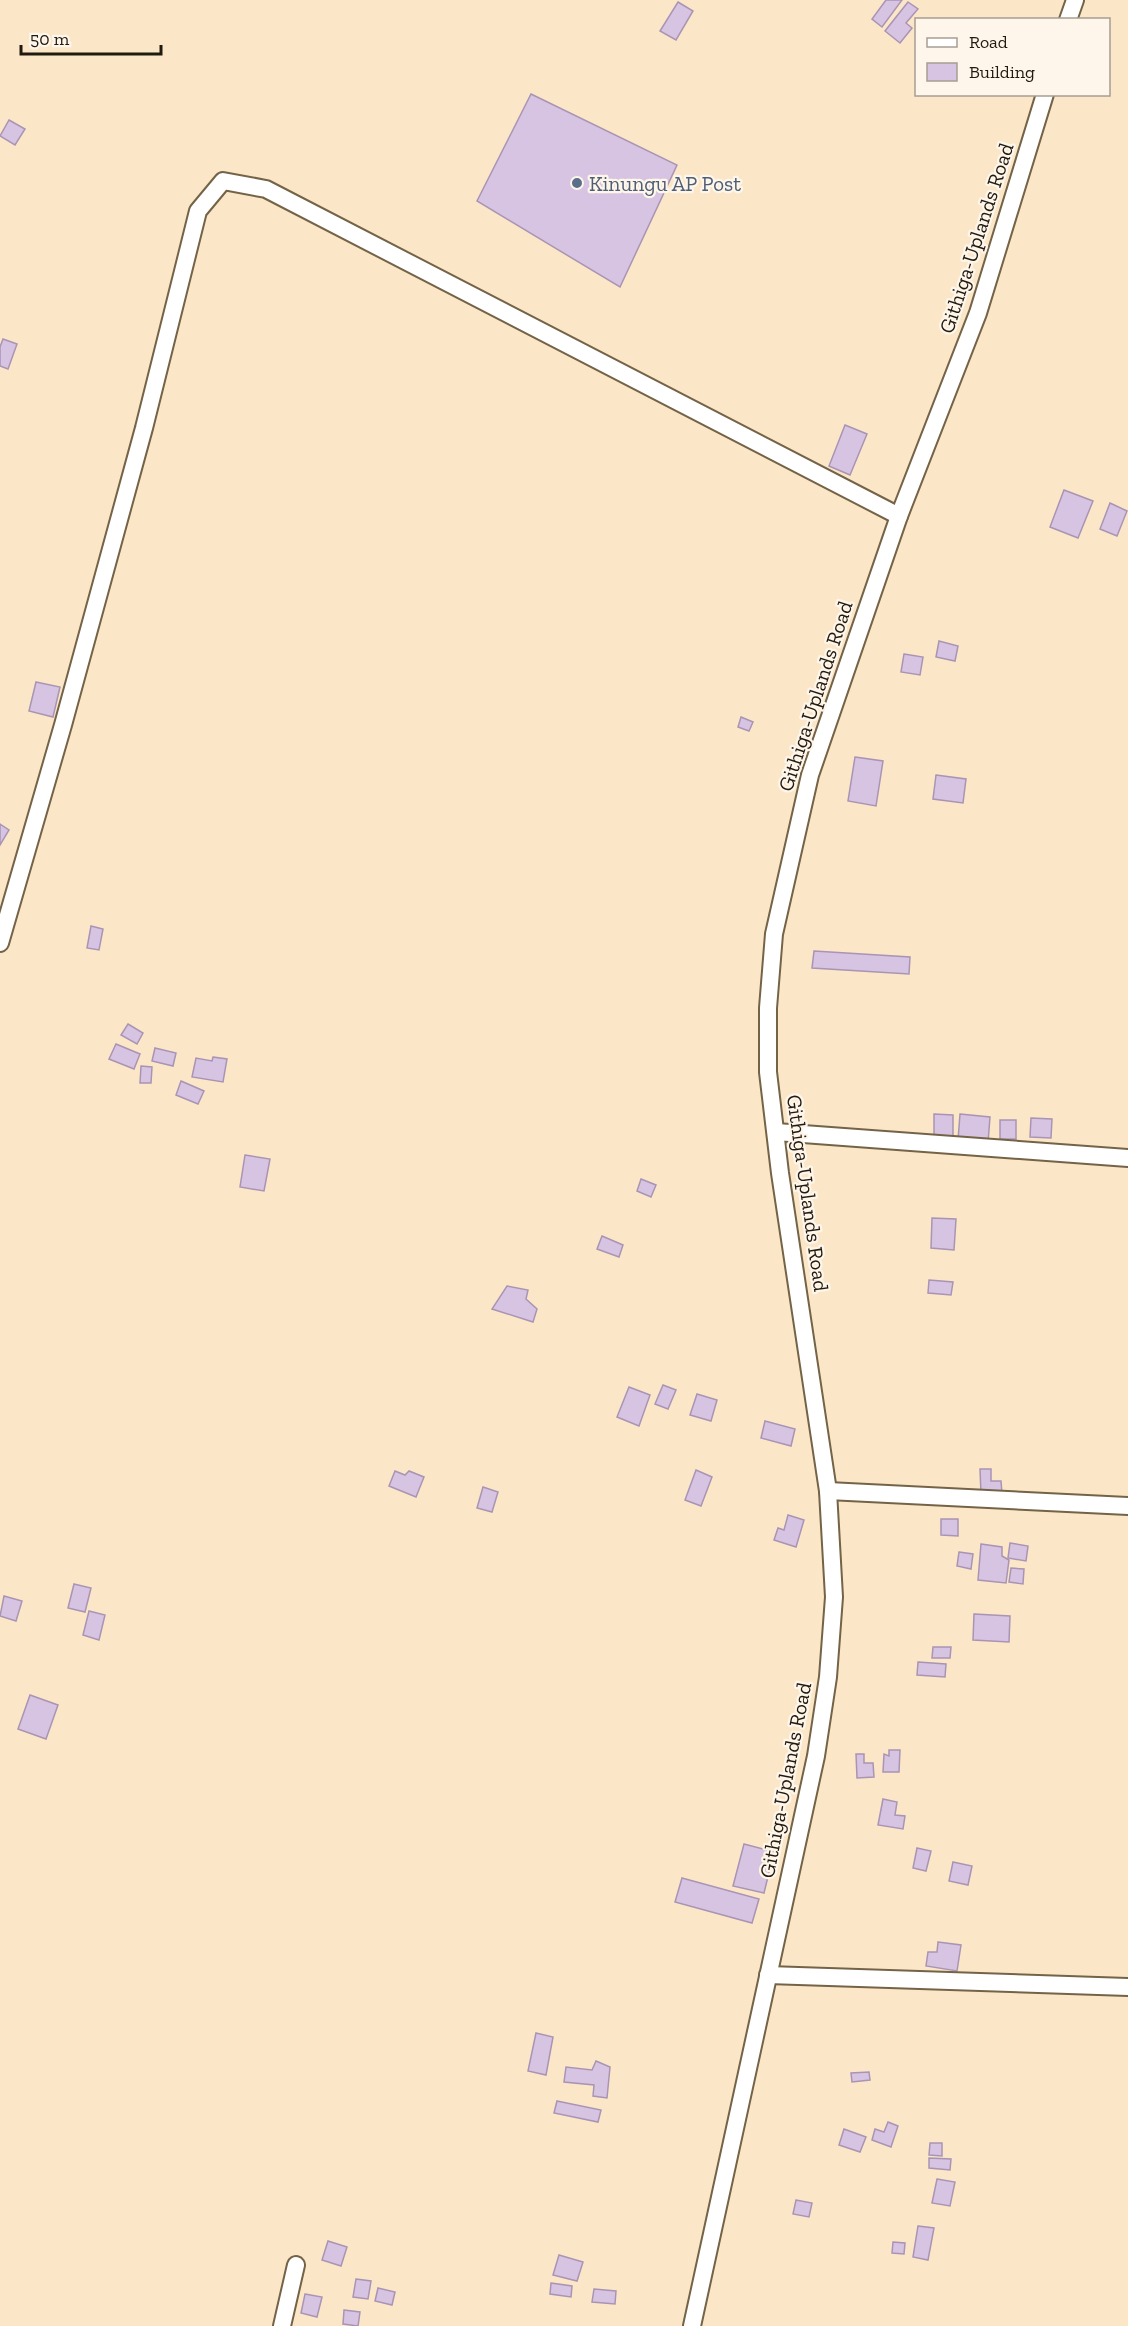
<svg xmlns="http://www.w3.org/2000/svg" width="1128" height="2326" viewBox="0 0 1128 2326" font-family="'Zilla Slab',serif">
	<style>
		.building { fill: #d7c3e2; stroke: #a995b3; stroke-width: 1.5 }
		.lines { fill: none; stroke-linecap: round; stroke-linejoin: round }
		.minor-casing { stroke: #746347; stroke-width: 20 }
		.minor { stroke: #fff; stroke-width: 16 }
		.service-dot { fill: #5c6f8a; stroke: #fef6ea; stroke-width: 2 }
		.labels { text-anchor: middle; dominant-baseline: central; stroke-width: 4.5; stroke-linejoin: round; paint-order: stroke }
		.service-label { font-size: 21px; fill: #4e5e75; stroke: #fef6ea; text-anchor: start }
		.street-label { font-size: 21px; fill: #211a0e; stroke: #fef6ea }
	</style>
	<rect width="100%" height="100%" fill="#fbe7c8"/>
	<g class="building">
		<path d="M886,0h16l-20,27 -10,-8z"/>
		<path d="M678,2l15,9 -17,29 -16,-9z"/>
		<path d="M908,2l10,7 -12,14 6,5 -12,15 -15,-12z"/>
		<path d="M531,94l146,71 -57,122 -143,-86z"/>
		<path d="M9,120l16,9 -10,16 -15,-9z"/>
		<path d="M3,339l14,5 -9,25 -8,-3v-19z"/>
		<path d="M845,425l22,9 -17,41 -21,-9z"/>
		<path d="M1064,490l29,11 -15,37 -28,-11z"/>
		<path d="M1110,503l17,8 -10,25 -17,-7z"/>
		<path d="M939,641l19,5 -3,15 -19,-4z"/>
		<path d="M904,654l19,3 -3,18 -19,-3z"/>
		<path d="M36,682l24,5 -7,30 -24,-6z"/>
		<path d="M741,717l12,5 -4,9 -11,-4z"/>
		<path d="M855,757l28,4 -7,45 -28,-5z"/>
		<path d="M936,775l30,4 -3,24 -30,-4z"/>
		<path d="M0,824l9,6 -9,15z"/>
		<path d="M91,926l12,3 -4,21 -12,-2z"/>
		<path d="M814,951l96,6 -1,17 -97,-6z"/>
		<path d="M128,1024l15,9 -6,11 -16,-9z"/>
		<path d="M116,1044l24,10 -6,15 -25,-10z"/>
		<path d="M155,1048l21,5 -3,13 -21,-5z"/>
		<path d="M213,1057l14,2 -4,23 -31,-5 4,-19 16,3z"/>
		<path d="M141,1066l11,1 -1,16h-11z"/>
		<path d="M181,1081l23,10 -6,13 -22,-9z"/>
		<path d="M934,1114l19,1v21h-19z"/>
		<path d="M960,1114l30,3 -2,26 -30,-3z"/>
		<path d="M1031,1118l21,1 -1,19 -21,-1z"/>
		<rect x="1000" y="1120" width="16" height="19"/>
		<path d="M245,1155l25,4 -6,32 -24,-4z"/>
		<path d="M641,1179l15,6 -5,12 -14,-6z"/>
		<path d="M932,1218l24,1 -2,31 -23,-2z"/>
		<path d="M602,1236l21,9 -4,12 -22,-8z"/>
		<path d="M929,1280l24,2 -2,13 -23,-2z"/>
		<path d="M507,1286l21,4 -2,9 11,10 -4,13 -41,-13z"/>
		<path d="M663,1385l13,5 -8,19 -13,-5z"/>
		<path d="M629,1387l21,8 -11,31 -22,-9z"/>
		<path d="M697,1394l20,6 -6,21 -21,-6z"/>
		<path d="M765,1421l30,8 -4,17 -30,-8z"/>
		<path d="M980,1469h11v12h10l1,13h-21z"/>
		<path d="M696,1470l16,7 -11,29 -16,-6z"/>
		<path d="M395,1471l10,4 4,-4 15,6 -8,20 -27,-11z"/>
		<path d="M483,1487l15,5 -6,20 -15,-4z"/>
		<path d="M788,1515l16,5 -8,27 -22,-7 4,-12 6,2z"/>
		<path d="M941,1519h17v17l-17,-1z"/>
		<path d="M1010,1543l18,3 -2,15 -18,-3z"/>
		<path d="M981,1544l21,3v9l7,4 -3,23 -28,-3z"/>
		<path d="M959,1552l14,2 -2,15 -14,-3z"/>
		<path d="M1011,1568l13,1 -1,15 -14,-2z"/>
		<path d="M74,1584l17,4 -6,24 -17,-4z"/>
		<path d="M4,1596l18,5 -6,20 -16,-5z"/>
		<path d="M89,1611l16,4 -6,25 -16,-5z"/>
		<path d="M974,1614l36,2 -1,26 -36,-2z"/>
		<path d="M933,1647h18l-1,11h-18z"/>
		<path d="M918,1662l28,2 -1,13 -28,-2z"/>
		<path d="M30,1695l28,10 -12,34 -28,-10z"/>
		<path d="M889,1750h11l-1,22h-16l1,-18 5,2z"/>
		<path d="M856,1754h8v9h9l1,14 -17,1z"/>
		<path d="M883,1799l14,3 -2,13 10,1 -2,13 -25,-4z"/>
		<path d="M744,1844l30,8 -10,41 -31,-7z"/>
		<path d="M917,1848l14,3 -5,20 -13,-3z"/>
		<path d="M953,1862l19,4 -4,19 -19,-4z"/>
		<path d="M682,1878l77,21 -7,24 -77,-21z"/>
		<path d="M938,1942l23,3 -4,26 -31,-5 2,-14h9z"/>
		<path d="M536,2033l17,4 -7,38 -18,-4z"/>
		<path d="M596,2061l14,6 -3,31 -14,-2 1,-11 -30,-3 2,-15 26,3z"/>
		<path d="M869,2072l1,8 -18,2 -1,-9z"/>
		<path d="M557,2101l44,9 -3,12 -44,-9z"/>
		<path d="M888,2122l10,4 -7,21 -19,-7 3,-11 9,3z"/>
		<path d="M844,2129l22,8 -6,15 -21,-7z"/>
		<path d="M930,2143h12v13l-13,-1z"/>
		<path d="M929,2158l22,1 -1,11 -21,-2z"/>
		<path d="M937,2179l18,3 -5,24 -18,-3z"/>
		<path d="M796,2200l16,3 -3,14 -16,-3z"/>
		<path d="M918,2226l16,2 -6,32 -15,-3z"/>
		<path d="M328,2241l19,6 -6,19 -19,-6z"/>
		<path d="M893,2242l12,1 -1,11 -12,-1z"/>
		<path d="M559,2255l24,7 -6,19 -24,-6z"/>
		<path d="M356,2279l15,2 -3,18 -15,-2z"/>
		<path d="M551,2283l21,3 -1,11 -21,-3z"/>
		<path d="M378,2288l17,4 -3,13 -17,-4z"/>
		<path d="M594,2289l22,2 -1,13 -23,-2z"/>
		<path d="M305,2294l17,3 -5,20 -16,-4z"/>
		<path d="M344,2310l16,2 -2,14 -15,-2z"/>
	</g>
	<g class="lines">
		<defs>
			<g id="minor">
				<path d="M1068,20l7,-20"/>
				<path d="M0,943l63,-218 81,-297 54,-217 25,-30 43,8 633,327"/>
				<path d="M776,1132l352,26"/>
				<path d="M828,1491l300,15"/>
				<path d="M768,1975l360,12"/>
				<path d="M282,2326l14,-61"/>
				<path d="M692,2326l124,-570 12,-79 6,-80 -6,-106 -48,-318 -12,-101v-64l6,-74 36,-159 89,-259 79,-203 67,-219"/>
			</g>
		</defs>
		<use href="#minor" class="minor-casing"/>
		<use href="#minor" class="minor"/>
	</g>
	<circle class="service-dot" cx="577" cy="183" r="6"/>
	<g class="labels">
		<g class="service-label">
			<text x="589" y="183">Kinungu AP Post</text>
		</g>
		<g class="street-label">
			<text transform="translate(976 238) rotate(-72)">Githiga-Uplands Road</text>
			<text transform="translate(815 696) rotate(-72)">Githiga-Uplands Road</text>
			<text transform="translate(808 1193) rotate(82)">Githiga-Uplands Road</text>
			<text transform="translate(785 1780) rotate(-79)">Githiga-Uplands Road</text>
		</g>
	</g>
	<rect x="915" y="18" width="195" height="78" fill="#fef6ea" stroke="#a69e92" stroke-width="1.5"/>
	<rect x="927" y="38" width="30" height="9" fill="#ffffff" stroke="#a69e92" stroke-width="1.5"/>
	<text x="969" y="48" font-size="18" fill="#211a0e">Road</text>
	<rect x="927" y="63" width="30" height="18" fill="#d7c3e2" stroke="#a69e92" stroke-width="1.5"/>
	<text x="969" y="78" font-size="18" fill="#211a0e">Building</text>
	<path d="M21 45v9h140v-9" fill="none" stroke="#211a0e" stroke-width="3"/>
	<text x="30" y="45" font-size="18" fill="#211a0e" stroke="#fef6ea" stroke-width="4.5" paint-order="stroke">50 m</text>
</svg>
